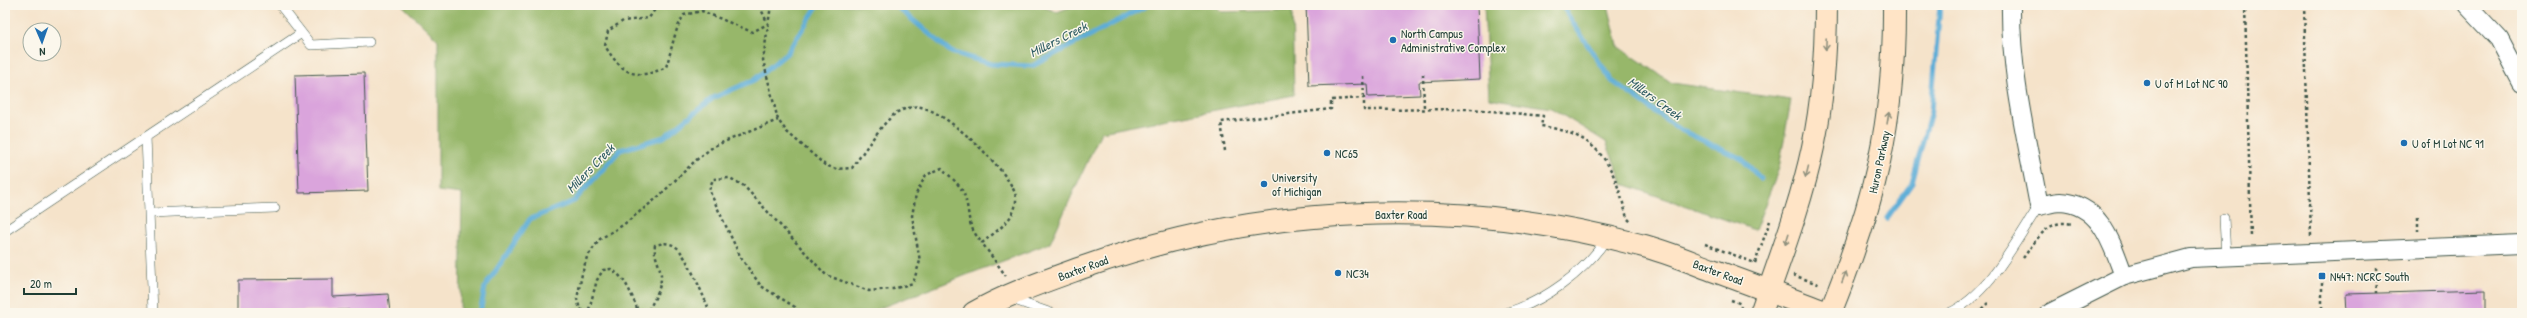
<svg xmlns="http://www.w3.org/2000/svg" width="2527" height="318" viewBox="0 0 2527 318" font-family="'Patrick Hand',sans-serif">
	<style>
		.forest { fill: #97b76a; stroke: #5b7a4f }
		.lines { fill: none; stroke-linecap: round; stroke-linejoin: round }
		.stream { stroke: #5dadd7; stroke-width: 5 }
		.building { fill: #daa4dc }
		.lane-casing { stroke: #3f564a; stroke-width: 10 }
		.street-casing { stroke: #3f564a; stroke-width: 20 }
		.secondary-casing { stroke: #3f564a; stroke-width: 24 }
		.path { stroke: #3f564a; stroke-width: 2.5; stroke-dasharray: 3 3; stroke-linecap: butt }
		.lane { stroke: #fff; stroke-width: 9 }
		.street { stroke: #fff; stroke-width: 18 }
		.secondary { stroke: #ffe4c6; stroke-width: 22 }
		.oneway { stroke: #8f907d }
		.poi-dot { fill: #1f6fb2; stroke: #fbf7ec; stroke-width: 1.5 }
		.labels { text-anchor: middle; dominant-baseline: central; stroke-width: 3; stroke-linejoin: round; paint-order: stroke }
		.poi-label { font-size: 12px; fill: #1f3d34; stroke: #fbf7ec; text-anchor: start }
		.street-label { font-size: 12px; fill: #1f3d34; stroke: #fbf7ec }
		.water-label { font-size: 13px; font-style: italic; fill: #325f65; stroke: #fbf7ec }
	</style>
	<rect width="100%" height="100%" fill="#fbf7ec"/>
	<filter id="ink" filterUnits="userSpaceOnUse"><feTurbulence type="fractalNoise" baseFrequency=".025" numOctaves="2"/><feDisplacementMap in="SourceGraphic" scale="8" xChannelSelector="R" yChannelSelector="G"/><feConvolveMatrix kernelMatrix="1 2 1 2 8 2 1 2 1" color-interpolation-filters="sRGB"/></filter>
	<filter id="wash" filterUnits="userSpaceOnUse"><feTurbulence type="fractalNoise" baseFrequency=".012" numOctaves="4" result="noise"/><feDisplacementMap in="SourceGraphic" scale="16" xChannelSelector="R" yChannelSelector="G"/><feGaussianBlur stdDeviation="0.9" result="paint"/><feColorMatrix in="noise" values="0 0 0 0 0 0 0 0 0 0 0 0 0 0 0 0 0 1.4 0 .05"/><feComposite in="paint" operator="in"/></filter>
	<g filter="url(#wash)">
		<rect width="100%" height="100%" fill="#f5e3ca"/>
		<g class="forest">
			<path d="M402,5h636l19,7 19,-7h138l7,7 71,-2 2,85 -193,37 -51,111 -183,70h-407l2,-119 -24,-3v-151z"/>
			<path d="M1484,5h124l10,41 54,37 119,17 -12,68 -24,62 -132,-46 -17,-42 -55,-34 -62,-10z"/>
		</g>
		<g class="lines">
			<g class="stream">
				<path d="M895,5l56,47 40,12 41,2 116,-61"/>
				<path d="M1565,5l2,9 45,67 69,49 61,29 19,20"/>
				<path d="M1887,218l25,-35 19,-72 9,-106"/>
				<path d="M480,313l5,-26 45,-68 44,-18 46,-51 44,-13 49,-39 41,-18 33,-27 31,-48"/>
			</g>
		</g>
		<g id="blocks">
			<g class="building">
				<path d="M1306,5h171l3,74 -61,3 1,13 -52,2 -1,-13 -58,2z"/>
				<path d="M364,73l4,118 -69,2 -4,-118z"/>
				<path d="M333,279v18l55,-3 2,19h-41v-3l-111,2v-32z"/>
				<path d="M2486,290v23h-139l-1,-19z"/>
			</g>
		</g>
	</g>
	<g filter="url(#ink)">
		<use href="#blocks" fill-opacity="0" stroke="#3f564a" stroke-width="1"/>
		<g class="lines">
			<defs>
				<g id="lane">
					<path d="M280,5l31,40 58,-3"/>
					<path d="M146,137l7,176"/>
					<path d="M150,213l125,-5"/>
					<path d="M2224,218l2,38"/>
					<path d="M5,231l295,-197"/>
					<path d="M1009,298l42,15"/>
					<path d="M1505,313c39,-11 80,-41 102,-75"/>
					<path d="M1949,313c40,-18 66,-71 90,-107"/>
				</g>
				<g id="street">
					<path d="M2011,5c-1,68 16,135 28,201 6,-1 14,-4 21,-4 41,2 52,42 64,74l-74,37"/>
					<path d="M2467,5l32,34 23,44"/>
					<path d="M2124,276l67,-18 331,-14"/>
				</g>
				<g id="secondary">
					<path d="M974,313c33,-19 71,-32 107,-45 179,-64 376,-72 559,-23 25,6 48,16 72,25 39,14 78,29 116,43"/>
					<path d="M1761,313c19,-55 40,-109 52,-166 10,-47 13,-94 13,-142"/>
					<path d="M1830,313c44,-108 65,-191 64,-308"/>
				</g>
			</defs>
			<use href="#lane" class="lane-casing"/>
			<use href="#street" class="street-casing"/>
			<use href="#secondary" class="secondary-casing"/>
			<g class="path">
				<path d="M658,5l-9,13 -26,3 -15,10 -3,15c17,27 30,36 61,21 6,-17 8,-37 18,-52l18,-4 50,21 16,-8 -9,-19"/>
				<path d="M771,5l-8,55 15,60 9,12 38,33 11,4 16,-1c11,-15 29,-44 44,-55 4,-3 12,-5 17,-6 24,-7 102,68 103,91 1,21 -20,33 -34,45l24,33"/>
				<path d="M2245,5l6,233"/>
				<path d="M2304,5l7,231"/>
				<path d="M1423,74l1,34"/>
				<path d="M1363,76l1,22"/>
				<path d="M1225,151l-4,-29 110,-13v-9l33,-2v12l107,-1 72,7 -2,10c60,9 72,38 86,92l4,4"/>
				<path d="M2418,217v14"/>
				<path d="M1705,244l50,19"/>
				<path d="M2023,258c13,-17 24,-40 49,-34"/>
				<path d="M1755,263l15,-42"/>
				<path d="M2376,267l1,26"/>
				<path d="M1793,275l28,10"/>
				<path d="M2322,276v37"/>
				<path d="M1731,300l11,4"/>
				<path d="M710,313c-4,-12 -25,-61 -34,-66 -7,-5 -13,-4 -21,-2 -2,12 7,22 6,34 -1,11 -8,23 -13,32l-9,2c-8,-18 -11,-33 -28,-44l-8,1 -6,10 -9,33 -8,-4 -3,-10 5,-25 5,-17 13,-18 23,-14 34,-27 38,-37 19,-15 64,-26"/>
				<path d="M796,313l-1,-6 -34,-21 -20,-28 -32,-68 4,-11 17,-1 14,8 82,89 43,16 24,-2 20,-6 7,-22 -8,-45 4,-22 10,-19 16,-7c7,8 18,16 22,26 8,24 0,27 18,49"/>
				<path d="M1739,313l2,-7"/>
				<path d="M1977,313l11,-10"/>
			</g>
			<use href="#lane" class="lane"/>
			<use href="#street" class="street"/>
			<use href="#secondary" class="secondary"/>
		</g>
		<defs><path id="oneway-shaft" d="M-6 0H5M1.5-3L5.5 0L1.5 3" fill="none" stroke-width="1.6" stroke-linecap="round" stroke-linejoin="round"/></defs>
		<g class="oneway">
			<use href="#oneway-shaft" transform="translate(1826 44) rotate(92)"/>
			<use href="#oneway-shaft" transform="translate(1888 118) rotate(-81)"/>
			<use href="#oneway-shaft" transform="translate(1807 172) rotate(104)"/>
			<use href="#oneway-shaft" transform="translate(1787 239) rotate(108)"/>
			<use href="#oneway-shaft" transform="translate(1844 277) rotate(-69)"/>
		</g>
	</g>
	<g class="poi-dot">
		<circle cx="1393" cy="40" r="4"/>
		<circle cx="2147" cy="83" r="4"/>
		<circle cx="2404" cy="143" r="4"/>
		<circle cx="1327" cy="153" r="4"/>
		<circle cx="1264" cy="184" r="4"/>
		<circle cx="1338" cy="273" r="4"/>
		<rect x="2318" y="272" width="8" height="8" rx="2"/>
	</g>
	<g class="labels">
		<g class="poi-label">
			<text x="1401" y="33">North Campus<tspan x="1401" dy="14">Administrative Complex</tspan></text>
			<text x="2155" y="83">U of M Lot NC 90</text>
			<text x="2412" y="143">U of M Lot NC 91</text>
			<text x="1335" y="153">NC65</text>
			<text x="1272" y="177">University<tspan x="1272" dy="14">of Michigan</tspan></text>
			<text x="1346" y="273">NC34</text>
			<text x="2330" y="276">N447: NCRC South</text>
		</g>
		<g class="street-label">
			<text transform="translate(1879 162) rotate(-78)">Huron Parkway</text>
			<text x="1401" y="214">Baxter Road</text>
			<text transform="translate(1083 268) rotate(-20)">Baxter Road</text>
			<text transform="translate(1718 272) rotate(20)">Baxter Road</text>
		</g>
		<g class="water-label">
			<text transform="translate(1058 39) rotate(-27)">Millers Creek</text>
			<text transform="translate(1655 98) rotate(36)">Millers Creek</text>
			<text transform="translate(590 168) rotate(-46)">Millers Creek</text>
		</g>
	</g>
	<rect width="2527" height="318" fill="none" stroke="#fbf7ec" stroke-width="20"/>
	<g transform="translate(42 42) rotate(178)"><circle r="19" fill="#fbf7ec" stroke="#a3ada2"/>
	<path d="M0-3L7 15L0 10L-7 15Z" fill="#1f6fb2"/>
	<text y="-6" font-size="11" font-weight="bold" text-anchor="middle" fill="#1f3d34">N</text>
	</g>
	<path d="M24 288v6h52v-6" fill="none" stroke="#1f3d34" stroke-width="2"/>
	<text x="30" y="288" font-size="12" fill="#1f3d34" stroke="#fbf7ec" stroke-width="3" paint-order="stroke">20 m</text>
</svg>
